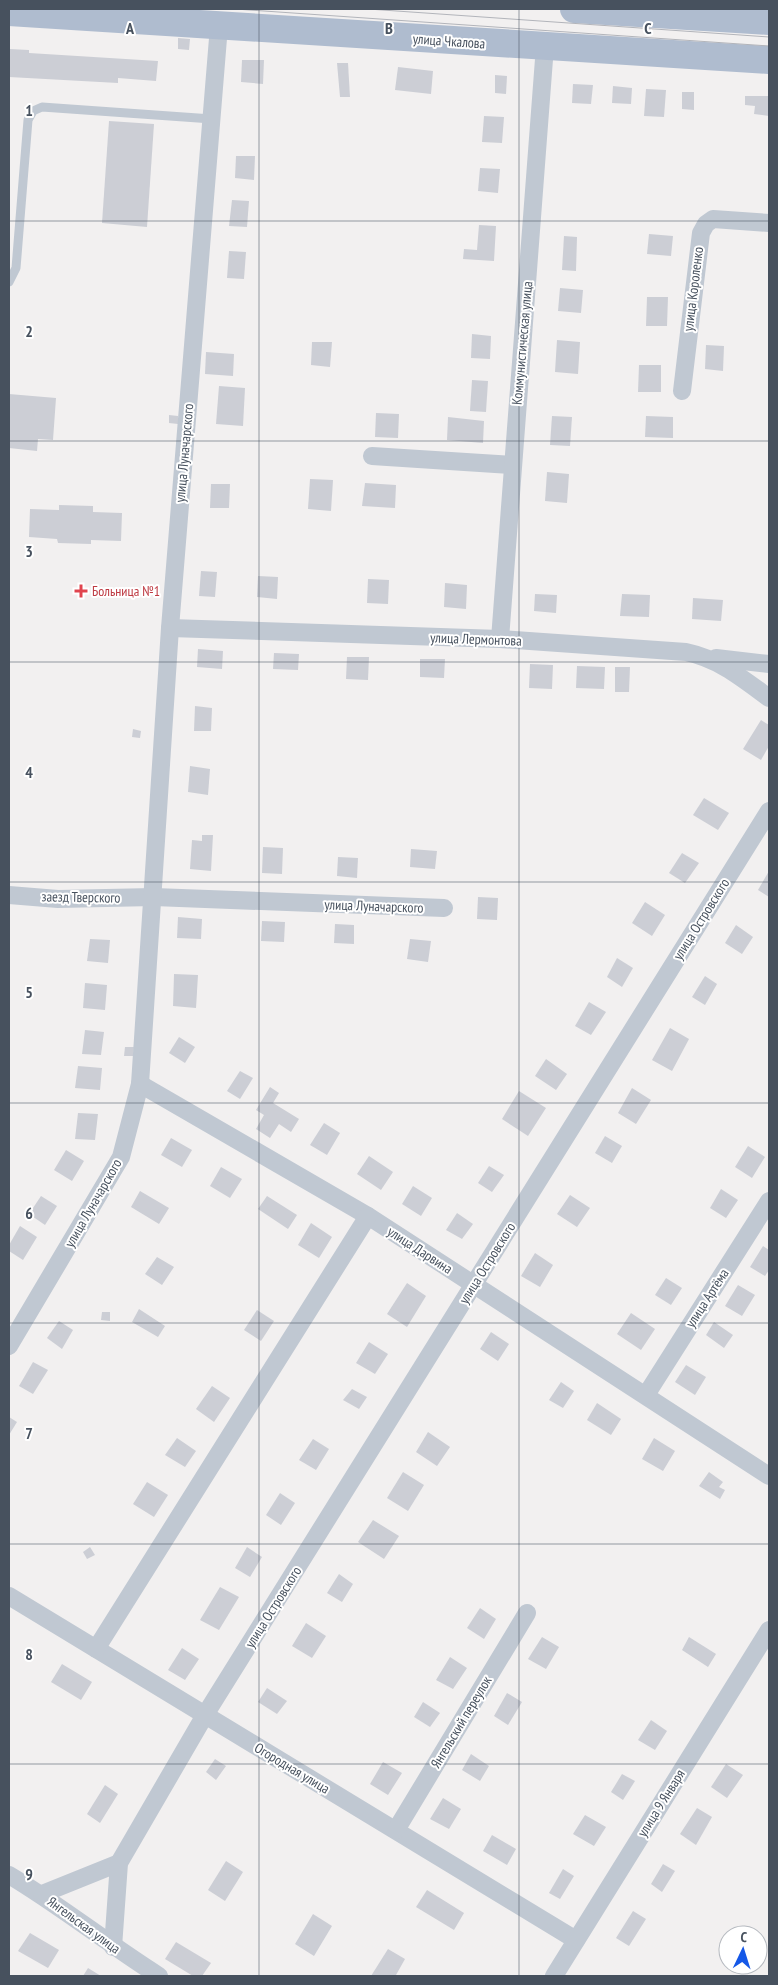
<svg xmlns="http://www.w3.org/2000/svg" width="778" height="1985" viewBox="0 0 778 1985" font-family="'PT Sans Narrow',sans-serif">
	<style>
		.building { fill: #ccced5 }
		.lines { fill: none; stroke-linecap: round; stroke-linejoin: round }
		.service { stroke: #c0c8d2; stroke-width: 9 }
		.minor { stroke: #c0c8d2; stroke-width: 18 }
		.primary { stroke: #afbccf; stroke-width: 28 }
		.tram { stroke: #b2b4ba; stroke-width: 1 }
		.grid { fill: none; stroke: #47515e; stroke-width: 1; stroke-opacity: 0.55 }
		.health-dot { fill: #e0444e; stroke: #fff; stroke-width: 2 }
		.labels { text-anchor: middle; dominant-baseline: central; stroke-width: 4; stroke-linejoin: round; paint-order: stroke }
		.street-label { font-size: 14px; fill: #47515e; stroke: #fff }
		.health-label { font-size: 14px; fill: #be3a42; stroke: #fff; text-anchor: start }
		.grid-label { font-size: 16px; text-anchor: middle; font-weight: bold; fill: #47515e; stroke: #fff; stroke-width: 4; stroke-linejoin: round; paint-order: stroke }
	</style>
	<rect width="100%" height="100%" fill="#f2f0f0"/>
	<g class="building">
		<path d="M178,38l12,1 -1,11 -11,-1z"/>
		<path d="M9,49l20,1v3l129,8 -2,20 -38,-3v5l-109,-6z"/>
		<path d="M242,60h22l-1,24 -22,-2z"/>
		<path d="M337,63h11l2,34h-10z"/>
		<path d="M398,67l35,4 -2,23 -36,-4z"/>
		<path d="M495,75l12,1 -1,18 -11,-1z"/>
		<path d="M573,84l20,1 -2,19 -19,-1z"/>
		<path d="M613,86l19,2 -1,16 -19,-1z"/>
		<path d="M646,89l20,1 -2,27 -20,-1z"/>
		<path d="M682,92h12v18l-12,-1z"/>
		<path d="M745,96h24v20l-15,-2 1,-8 -10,-1z"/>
		<path d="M484,116l20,1 -2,26 -20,-1z"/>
		<path d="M109,121l45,3 -7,103 -45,-4z"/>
		<path d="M236,156h19l-1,24 -19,-2z"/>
		<path d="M480,168l20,1 -2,24 -20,-2z"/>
		<path d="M232,200l17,1 -2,26 -18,-1z"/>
		<path d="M479,225l17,1 -2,35 -31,-2 1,-10 13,1z"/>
		<path d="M649,234l24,2 -2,20 -24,-2z"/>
		<path d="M564,236l13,1 -1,34 -14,-1z"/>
		<path d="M229,251l17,1 -2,27 -17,-1z"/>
		<path d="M560,288l23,2 -2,23 -23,-2z"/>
		<path d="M647,297h21l-1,29h-21z"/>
		<path d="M472,334l19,2 -1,23 -19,-1z"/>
		<path d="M557,340l23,2 -2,32 -23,-2z"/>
		<path d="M312,342h20l-2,25 -19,-2z"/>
		<path d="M706,345l18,1 -1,25 -18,-2z"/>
		<path d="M206,352l28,2 -1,22 -28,-2z"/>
		<path d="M639,365h22v27h-23z"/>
		<path d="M472,380l16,1 -2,31 -16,-1z"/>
		<path d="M219,386l26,2 -2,38 -27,-2z"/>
		<path d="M9,394l47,4 -3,42 -15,-1 -1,12 -28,-3z"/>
		<path d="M376,413l23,1 -1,24 -23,-1z"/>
		<path d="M169,415l9,1v8l-9,-1z"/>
		<path d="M552,416l20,1 -2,29 -20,-1z"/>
		<path d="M646,416l27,1v21l-28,-1z"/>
		<path d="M448,417l36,4 -1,22 -36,-3z"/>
		<path d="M547,472l22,2 -2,29 -22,-2z"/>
		<path d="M310,479l23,1 -2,31 -23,-2z"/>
		<path d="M365,483l31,2 -1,23 -33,-2z"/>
		<path d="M211,484h19l-1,24h-19z"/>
		<path d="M59,505l34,1v6l29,1 -1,28 -30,-1v4l-33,-1 -1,-4 -28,-2 1,-28 29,1z"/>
		<path d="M201,571l16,1 -2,25 -16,-1z"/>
		<path d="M258,576l20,1 -1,22 -20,-2z"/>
		<path d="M368,579l21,1 -1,24 -21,-1z"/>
		<path d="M445,583l22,2 -1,24 -22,-2z"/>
		<path d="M535,594l22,1 -1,18 -22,-2z"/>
		<path d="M622,594l28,1 -1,22 -29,-1z"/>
		<path d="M693,598l30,2 -2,21 -29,-2z"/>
		<path d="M198,649l25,2 -1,18 -25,-2z"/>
		<path d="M274,653l25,1 -1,16 -25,-1z"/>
		<path d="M347,657h22l-1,23 -22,-1z"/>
		<path d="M420,659h25l-1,19 -24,-1z"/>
		<path d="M530,664l23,1 -1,24 -23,-1z"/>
		<path d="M577,666l28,1 -1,22 -28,-1z"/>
		<path d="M615,667h15l-1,25h-14z"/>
		<path d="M195,706l17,2 -1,23h-17z"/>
		<path d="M761,720l8,5v21l-8,14 -18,-11z"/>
		<path d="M133,729l8,2 -1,7 -8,-1z"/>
		<path d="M190,766l20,3 -2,26 -20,-3z"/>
		<path d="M704,798l25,15 -11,17 -25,-15z"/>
		<path d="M202,835h11l-2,36 -21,-2 2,-29 10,1z"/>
		<path d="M263,847l20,1 -1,26 -20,-1z"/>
		<path d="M411,849l26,2 -2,18 -25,-2z"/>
		<path d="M682,853l17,10 -14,20 -16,-10z"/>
		<path d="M338,857l20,1 -1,20 -20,-2z"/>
		<path d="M769,871v26l-11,-7z"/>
		<path d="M478,897l20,1 -1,22 -20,-1z"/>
		<path d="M645,902l20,13 -13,21 -20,-13z"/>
		<path d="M178,917l24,2 -1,20 -24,-1z"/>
		<path d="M262,921l23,1 -1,20 -23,-1z"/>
		<path d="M335,924l19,1v19l-20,-1z"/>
		<path d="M736,925l17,12 -11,17 -17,-11z"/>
		<path d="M90,939l20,1 -2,23 -21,-2z"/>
		<path d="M410,939l21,2 -3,21 -21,-3z"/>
		<path d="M617,958l16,10 -11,19 -15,-10z"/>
		<path d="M174,974l24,1 -2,33 -23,-2z"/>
		<path d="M705,976l12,8 -12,21 -13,-8z"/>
		<path d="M85,983l22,2 -2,25 -22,-2z"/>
		<path d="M589,1002l17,10 -15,23 -16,-9z"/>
		<path d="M670,1028l19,11 -17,32 -20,-11z"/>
		<path d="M85,1030l19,2 -3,23 -19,-1z"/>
		<path d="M179,1037l16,10 -10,16 -16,-10z"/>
		<path d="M125,1047h9l-1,9h-9z"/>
		<path d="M546,1059l21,15 -11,16 -21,-14z"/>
		<path d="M78,1066l24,2 -2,22 -25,-2z"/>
		<path d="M240,1071l13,7 -13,21 -13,-8z"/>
		<path d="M270,1087l9,6 -6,10 26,16 -8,13 -12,-8 -9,14 -14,-9 8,-14 -8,-5z"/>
		<path d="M632,1088l19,12 -15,24 -18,-11z"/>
		<path d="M519,1091l27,17 -18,28 -26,-17z"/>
		<path d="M78,1113l20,1 -3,26 -20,-1z"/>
		<path d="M324,1123l16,10 -13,22 -17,-10z"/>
		<path d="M605,1136l17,10 -10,17 -17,-10z"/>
		<path d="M171,1138l21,12 -10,17 -21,-12z"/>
		<path d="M748,1146l17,11 -13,21 -17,-11z"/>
		<path d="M66,1150l18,11 -12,20 -18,-11z"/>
		<path d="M369,1156l24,16 -12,18 -24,-16z"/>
		<path d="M489,1166l15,9 -12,17 -14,-9z"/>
		<path d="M221,1167l21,12 -12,19 -20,-12z"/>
		<path d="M413,1186l19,12 -11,18 -19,-12z"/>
		<path d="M721,1189l17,11 -12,18 -16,-10z"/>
		<path d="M140,1191l29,17 -10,16 -28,-17z"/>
		<path d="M570,1195l20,13 -13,19 -20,-13z"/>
		<path d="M41,1196l16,10 -12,19 -16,-11z"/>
		<path d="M267,1196l30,19 -9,14 -30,-20z"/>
		<path d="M457,1213l16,11 -11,15 -16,-9z"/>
		<path d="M311,1223l21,14 -13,21 -21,-13z"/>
		<path d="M20,1226l17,11 -14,23 -14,-9v-6z"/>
		<path d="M763,1246l6,4v20l-4,6 -15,-9z"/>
		<path d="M535,1253l18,12 -13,22 -19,-11z"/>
		<path d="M157,1257l17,10 -12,18 -17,-11z"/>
		<path d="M666,1278l16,10 -11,17 -16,-10z"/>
		<path d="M407,1283l19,13 -19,31 -20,-13z"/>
		<path d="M738,1285l17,10 -13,21 -17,-10z"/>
		<path d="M139,1309l26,17 -7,11 -26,-15z"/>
		<path d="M257,1310l17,11 -13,20 -17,-11z"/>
		<path d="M102,1312h8v9l-9,-1z"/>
		<path d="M631,1313l24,16 -14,21 -24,-16z"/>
		<path d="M59,1321l14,9 -11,19 -15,-11z"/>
		<path d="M714,1322l19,13 -9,13 -18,-13z"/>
		<path d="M491,1332l18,12 -11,17 -18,-12z"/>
		<path d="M369,1342l19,12 -13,20 -19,-11z"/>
		<path d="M33,1362l15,8 -15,24 -14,-8z"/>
		<path d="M686,1365l20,12 -11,18 -20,-13z"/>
		<path d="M561,1382l13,9 -11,17 -14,-8z"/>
		<path d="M212,1386l18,12 -16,24 -18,-13z"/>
		<path d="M352,1389l15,8 -8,12 -16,-9z"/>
		<path d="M597,1403l24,16 -10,16 -24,-15z"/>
		<path d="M9,1417l8,5 -8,13z"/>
		<path d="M428,1432l22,15 -13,19 -21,-14z"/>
		<path d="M177,1438l19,13 -11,16 -20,-12z"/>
		<path d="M654,1438l21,13 -12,20 -21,-12z"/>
		<path d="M313,1439l16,10 -13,21 -17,-10z"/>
		<path d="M403,1472l21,13 -16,26 -21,-13z"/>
		<path d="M709,1472l14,10 -4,5 6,3 -5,9 -21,-13z"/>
		<path d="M147,1482l21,13 -14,22 -21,-13z"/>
		<path d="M280,1493l15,10 -14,22 -15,-10z"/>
		<path d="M373,1520l26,16 -15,23 -26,-17z"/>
		<path d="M90,1547l5,8 -8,4 -4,-7z"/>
		<path d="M247,1547l15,10 -12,20 -15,-9z"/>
		<path d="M339,1574l14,10 -11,18 -15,-9z"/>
		<path d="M220,1587l19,10 -20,33 -19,-10z"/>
		<path d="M480,1608l16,11 -12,20 -17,-11z"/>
		<path d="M306,1623l20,13 -14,22 -20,-12z"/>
		<path d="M542,1637l17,10 -13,22 -18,-10z"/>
		<path d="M689,1637l27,17 -8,13 -26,-17z"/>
		<path d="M182,1648l17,11 -14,21 -17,-10z"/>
		<path d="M450,1657l17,11 -14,21 -17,-9z"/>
		<path d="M62,1664l30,18 -11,18 -30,-18z"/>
		<path d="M267,1688l20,13 -10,13 -19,-12z"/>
		<path d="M507,1693l15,9 -14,23 -14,-9z"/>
		<path d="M423,1702l17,11 -10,14 -16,-10z"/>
		<path d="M651,1720l16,11 -12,19 -17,-10z"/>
		<path d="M471,1754l18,12 -9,15 -18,-11z"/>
		<path d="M215,1759l11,7 -10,14 -10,-8z"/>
		<path d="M383,1762l19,11 -14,22 -18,-11z"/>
		<path d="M726,1764l17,11 -16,23 -16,-11z"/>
		<path d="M622,1774l13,7 -12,19 -12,-8z"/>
		<path d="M105,1785l13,9 -18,29 -13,-9z"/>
		<path d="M443,1798l18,11 -12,20 -19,-10z"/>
		<path d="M697,1808l15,9 -16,28 -16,-11z"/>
		<path d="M585,1815l21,12 -12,19 -21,-12z"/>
		<path d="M492,1835l24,14 -9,16 -24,-14z"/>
		<path d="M226,1861l17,11 -18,29 -17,-11z"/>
		<path d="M663,1864l12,7 -13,21 -11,-8z"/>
		<path d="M563,1869l11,7 -14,23 -11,-6z"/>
		<path d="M427,1890l37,23 -10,17 -38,-23z"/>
		<path d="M633,1911l13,8 -17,27 -13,-8z"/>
		<path d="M313,1914l19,12 -18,30 -19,-12z"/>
		<path d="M30,1933l29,17 -11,18 -30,-17z"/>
		<path d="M176,1942l35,21 -9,13h-9l-28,-17z"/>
		<path d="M388,1949l17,10 -9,16 -25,1z"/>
		<path d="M88,1968l13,8h-18z"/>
	</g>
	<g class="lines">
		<path class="service" d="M9,282l7,-14 12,-148 5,-9 9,-4 170,12"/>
		<g class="minor">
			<path d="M682,391l19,-158 5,-9 7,-5 56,4"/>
			<path d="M372,456l140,9"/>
			<path d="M170,628l330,11 186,13c33,7 56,26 83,46"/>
			<path d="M500,639l45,-593"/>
			<path d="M716,658l53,6"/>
			<path d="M9,895l49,4 96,-2 290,11"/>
			<path d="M140,1084l228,132 401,260"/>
			<path d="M9,1346l112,-189 19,-73 30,-456 49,-602"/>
			<path d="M646,1395l123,-194"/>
			<path d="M9,1596l567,344"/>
			<path d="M96,1649l272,-433"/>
			<path d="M396,1830l131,-217"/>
			<path d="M9,1875c52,31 99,69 150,101"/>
			<path d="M42,1894l77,-31"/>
			<path d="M113,1947l6,-84 86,-148 564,-904"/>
			<path d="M554,1976l215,-346"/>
		</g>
		<g class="primary">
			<path d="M574,9l195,12"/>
			<path d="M9,12l760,48"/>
		</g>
		<g class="tram">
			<path d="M235,9l534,37"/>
			<path d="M368,9l401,28"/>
		</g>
	</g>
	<path class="grid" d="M259,9v1967M519,9v1967M9,221h760M9,441h760M9,662h760M9,882h760M9,1103h760M9,1323h760M9,1544h760M9,1764h760"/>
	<path class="health-dot" d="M78.5 583.5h5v5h5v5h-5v5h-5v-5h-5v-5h5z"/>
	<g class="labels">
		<g class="street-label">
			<text transform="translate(449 41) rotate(4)">улица Чкалова</text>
			<text transform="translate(693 289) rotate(-83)">улица Короленко</text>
			<text transform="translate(522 343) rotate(-85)">Коммунистическая улица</text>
			<text transform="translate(184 453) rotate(-85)">улица Луначарского</text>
			<text transform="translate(476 639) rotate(2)">улица Лермонтова</text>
			<text transform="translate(81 897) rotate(1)">заезд Тверского</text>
			<text transform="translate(374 906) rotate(2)">улица Луначарского</text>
			<text transform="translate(701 919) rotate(-58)">улица Островского</text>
			<text transform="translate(93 1203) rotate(-60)">улица Луначарского</text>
			<text transform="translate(420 1250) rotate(33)">улица Дарвина</text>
			<text transform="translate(487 1263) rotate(-58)">улица Островского</text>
			<text transform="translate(707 1298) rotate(-57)">улица Артёма</text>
			<text transform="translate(273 1607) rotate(-58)">улица Островского</text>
			<text transform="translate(461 1722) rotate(-59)">Янгельский переулок</text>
			<text transform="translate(292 1768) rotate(31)">Огородная улица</text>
			<text transform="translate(661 1803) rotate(-58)">улица 9 Января</text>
			<text transform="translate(84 1925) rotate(36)">Янгельская улица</text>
		</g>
		<g class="health-label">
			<text x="92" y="591">Больница №1</text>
		</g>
	</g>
	<g class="grid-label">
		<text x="130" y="34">A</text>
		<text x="389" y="34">B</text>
		<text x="648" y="34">C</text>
		<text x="29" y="116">1</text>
		<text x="29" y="337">2</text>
		<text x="29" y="557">3</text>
		<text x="29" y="778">4</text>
		<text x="29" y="998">5</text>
		<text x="29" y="1219">6</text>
		<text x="29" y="1439">7</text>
		<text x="29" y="1660">8</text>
		<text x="29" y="1880">9</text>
	</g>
	<rect width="778" height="1985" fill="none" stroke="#47515e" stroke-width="20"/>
	<g transform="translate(743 1950) rotate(4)"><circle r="24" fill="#ffffff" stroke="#b5b9bf"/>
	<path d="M0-4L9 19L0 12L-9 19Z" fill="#1558e7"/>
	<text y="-8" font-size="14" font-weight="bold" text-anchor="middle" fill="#47515e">С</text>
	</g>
</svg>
